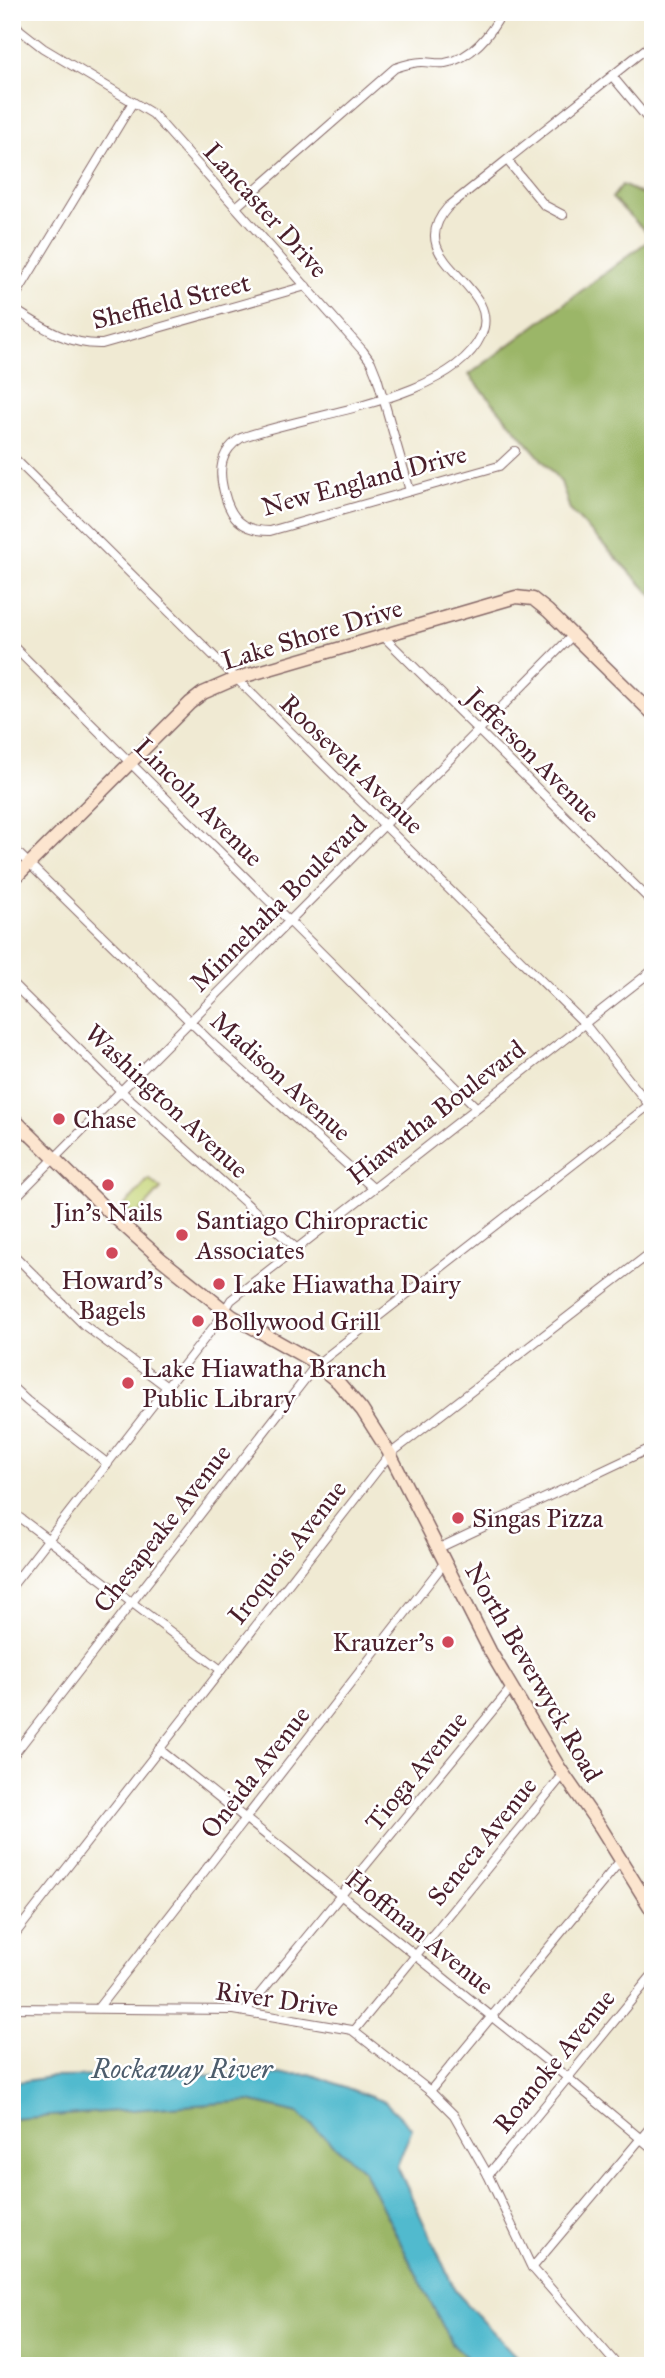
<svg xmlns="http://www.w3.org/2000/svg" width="665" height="2378" viewBox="0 0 665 2378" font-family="'IM FELL Great Primer',serif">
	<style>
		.green { fill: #c4d476; stroke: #877a50; stroke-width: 2 }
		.forest { fill: #9bb667; stroke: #726a49; stroke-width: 2 }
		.water { fill: #51bace; stroke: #4e6c7c; stroke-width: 2 }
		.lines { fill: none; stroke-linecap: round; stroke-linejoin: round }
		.street-casing { stroke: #846666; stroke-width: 10 }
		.secondary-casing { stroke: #846666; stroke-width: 15 }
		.street { stroke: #fff; stroke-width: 8 }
		.secondary { stroke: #fce5cf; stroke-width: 12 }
		.poi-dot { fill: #d1495b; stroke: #fff; stroke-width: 2.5 }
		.labels { text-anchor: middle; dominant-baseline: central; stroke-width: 5; stroke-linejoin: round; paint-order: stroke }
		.street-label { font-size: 26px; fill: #4a1f2b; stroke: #fff }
		.poi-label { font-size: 26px; fill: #4a1f2b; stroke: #fff; text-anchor: start }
		.water-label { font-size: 28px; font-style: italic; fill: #4d5d6c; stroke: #fff }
	</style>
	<rect width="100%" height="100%" fill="#fff"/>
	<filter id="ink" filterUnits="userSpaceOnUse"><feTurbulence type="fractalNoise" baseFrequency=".0143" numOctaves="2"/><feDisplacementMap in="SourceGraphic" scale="14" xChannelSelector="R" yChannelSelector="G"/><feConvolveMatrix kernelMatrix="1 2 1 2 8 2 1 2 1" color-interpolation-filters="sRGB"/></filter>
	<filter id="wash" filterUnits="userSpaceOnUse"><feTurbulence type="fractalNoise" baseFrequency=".00686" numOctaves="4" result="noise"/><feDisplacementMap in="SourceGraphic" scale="28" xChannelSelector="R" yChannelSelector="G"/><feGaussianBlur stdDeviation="1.57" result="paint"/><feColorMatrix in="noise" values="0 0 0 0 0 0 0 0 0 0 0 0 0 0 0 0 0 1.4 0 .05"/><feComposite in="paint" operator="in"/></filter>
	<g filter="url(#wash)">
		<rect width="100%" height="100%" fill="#f0ead3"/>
		<path class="green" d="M149,1179l12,10 -25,28 -12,-11z"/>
		<g class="forest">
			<path d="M622,185l31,14v397l-83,-86 -9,-28 -92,-107 183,-137 -40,-40z"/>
			<path d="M249,2101l49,12 66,58 88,173 24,22h-464v-247z"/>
		</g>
		<path class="water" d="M310,2074l75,28 27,26 -15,38 59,126 69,74h-49l-24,-22 -88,-173 -66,-58 -49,-12 -237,18v-36l38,-6z"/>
	</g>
	<g filter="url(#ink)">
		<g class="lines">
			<defs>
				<g id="street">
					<path d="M12,19l8,11 23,18 110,66 210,237 8,11 6,15 33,114"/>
					<path d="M612,76l41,49"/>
					<path d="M507,160l37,45 19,10"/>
					<path d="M236,207l159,-139c9,-3 18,-6 27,-6 8,0 15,2 23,1 26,-4 46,-29 57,-51"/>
					<path d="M12,302l121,-200"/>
					<path d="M12,308c29,18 54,37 90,36l204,-58"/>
					<path d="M515,451l-16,15 -229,65c-28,0 -40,-14 -46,-39 -6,-22 -4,-41 17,-54 62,-24 210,-37 240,-102 24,-52 -82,-74 -33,-129l205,-164"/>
					<path d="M12,456l572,567 69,87"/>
					<path d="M383,636l270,267"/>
					<path d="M12,645l464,462"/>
					<path d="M12,847l204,200 157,141"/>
					<path d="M12,983l109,108 175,157"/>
					<path d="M12,1201l561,-566"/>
					<path d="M12,1253l72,72 83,62"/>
					<path d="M12,1387l15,14 81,63"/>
					<path d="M12,1512l209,158"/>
					<path d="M439,1548l214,-101"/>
					<path d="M12,1586l207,-266 12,-20 422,-330"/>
					<path d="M159,1749l409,329 85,71"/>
					<path d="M12,1757l304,-392 337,-263"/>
					<path d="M12,1938l378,-484 263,-203"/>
					<path d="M12,2008l222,2 118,20 78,61 24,24 34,60 43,91 87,100"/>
					<path d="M98,2008l347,-446"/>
					<path d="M245,2012l267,-325"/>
					<path d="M354,2031l209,-256"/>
					<path d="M430,2091l191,-231"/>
					<path d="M488,2175l165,-201"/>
					<path d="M532,2268l121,-144"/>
				</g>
				<g id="secondary">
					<path d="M12,881l178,-178 13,-10 32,-14 281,-82 17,2 15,12 105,103"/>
					<path d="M12,1117l101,99 48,43 71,57 80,45 26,21 24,28 28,44 100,197 70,118 41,59 52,84"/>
				</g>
			</defs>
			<use href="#street" class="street-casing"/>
			<use href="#secondary" class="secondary-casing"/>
			<use href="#street" class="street"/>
			<use href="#secondary" class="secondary"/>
		</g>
	</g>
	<g class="poi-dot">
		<circle cx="59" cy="1119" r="7"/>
		<circle cx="108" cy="1185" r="7"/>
		<circle cx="182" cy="1235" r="7"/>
		<circle cx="112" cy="1253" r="7"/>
		<circle cx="219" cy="1284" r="7"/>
		<circle cx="198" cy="1321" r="7"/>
		<circle cx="128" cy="1383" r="7"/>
		<circle cx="458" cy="1518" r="7"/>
		<circle cx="448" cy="1642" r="7"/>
	</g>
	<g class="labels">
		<g class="street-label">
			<text transform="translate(266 210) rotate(48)">Lancaster Drive</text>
			<text transform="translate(171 301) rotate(-14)">Sheffield Street</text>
			<text transform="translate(364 480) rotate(-15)">New England Drive</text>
			<text transform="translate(312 634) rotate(-17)">Lake Shore Drive</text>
			<text transform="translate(533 755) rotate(45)">Jefferson Avenue</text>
			<text transform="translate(352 764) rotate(44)">Roosevelt Avenue</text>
			<text transform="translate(199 802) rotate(45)">Lincoln Avenue</text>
			<text transform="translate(278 903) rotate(-45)">Minnehaha Boulevard</text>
			<text transform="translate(281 1076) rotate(42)">Madison Avenue</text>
			<text transform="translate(167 1101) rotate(43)">Washington Avenue</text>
			<text transform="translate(436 1112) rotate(-38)">Hiawatha Boulevard</text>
			<text transform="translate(162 1528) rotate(-52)">Chesapeake Avenue</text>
			<text transform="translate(287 1552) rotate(-52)">Iroquois Avenue</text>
			<text transform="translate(534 1672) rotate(60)">North Beverwyck Road</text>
			<text transform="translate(416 1771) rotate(-51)">Tioga Avenue</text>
			<text transform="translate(255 1772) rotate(-52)">Oneida Avenue</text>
			<text transform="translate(482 1841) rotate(-51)">Seneca Avenue</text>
			<text transform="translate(420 1932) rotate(39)">Hoffman Avenue</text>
			<text transform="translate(277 1999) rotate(8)">River Drive</text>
			<text transform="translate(554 2061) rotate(-51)">Roanoke Avenue</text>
		</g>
		<g class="poi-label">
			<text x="73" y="1119">Chase</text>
			<text x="108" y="1212" text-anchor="middle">Jin's Nails</text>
			<text x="196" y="1220">Santiago Chiropractic<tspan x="196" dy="30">Associates</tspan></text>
			<text x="112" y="1280" text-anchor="middle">Howard's<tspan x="112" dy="30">Bagels</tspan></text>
			<text x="233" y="1284">Lake Hiawatha Dairy</text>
			<text x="212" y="1321">Bollywood Grill</text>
			<text x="142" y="1368">Lake Hiawatha Branch<tspan x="142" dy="30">Public Library</tspan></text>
			<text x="472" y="1518">Singas Pizza</text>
			<text x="434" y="1642" text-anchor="end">Krauzer's</text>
		</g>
		<g class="water-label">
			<text x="182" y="2068">Rockaway River</text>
		</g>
	</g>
	<rect width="665" height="2378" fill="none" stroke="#fff" stroke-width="42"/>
</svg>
